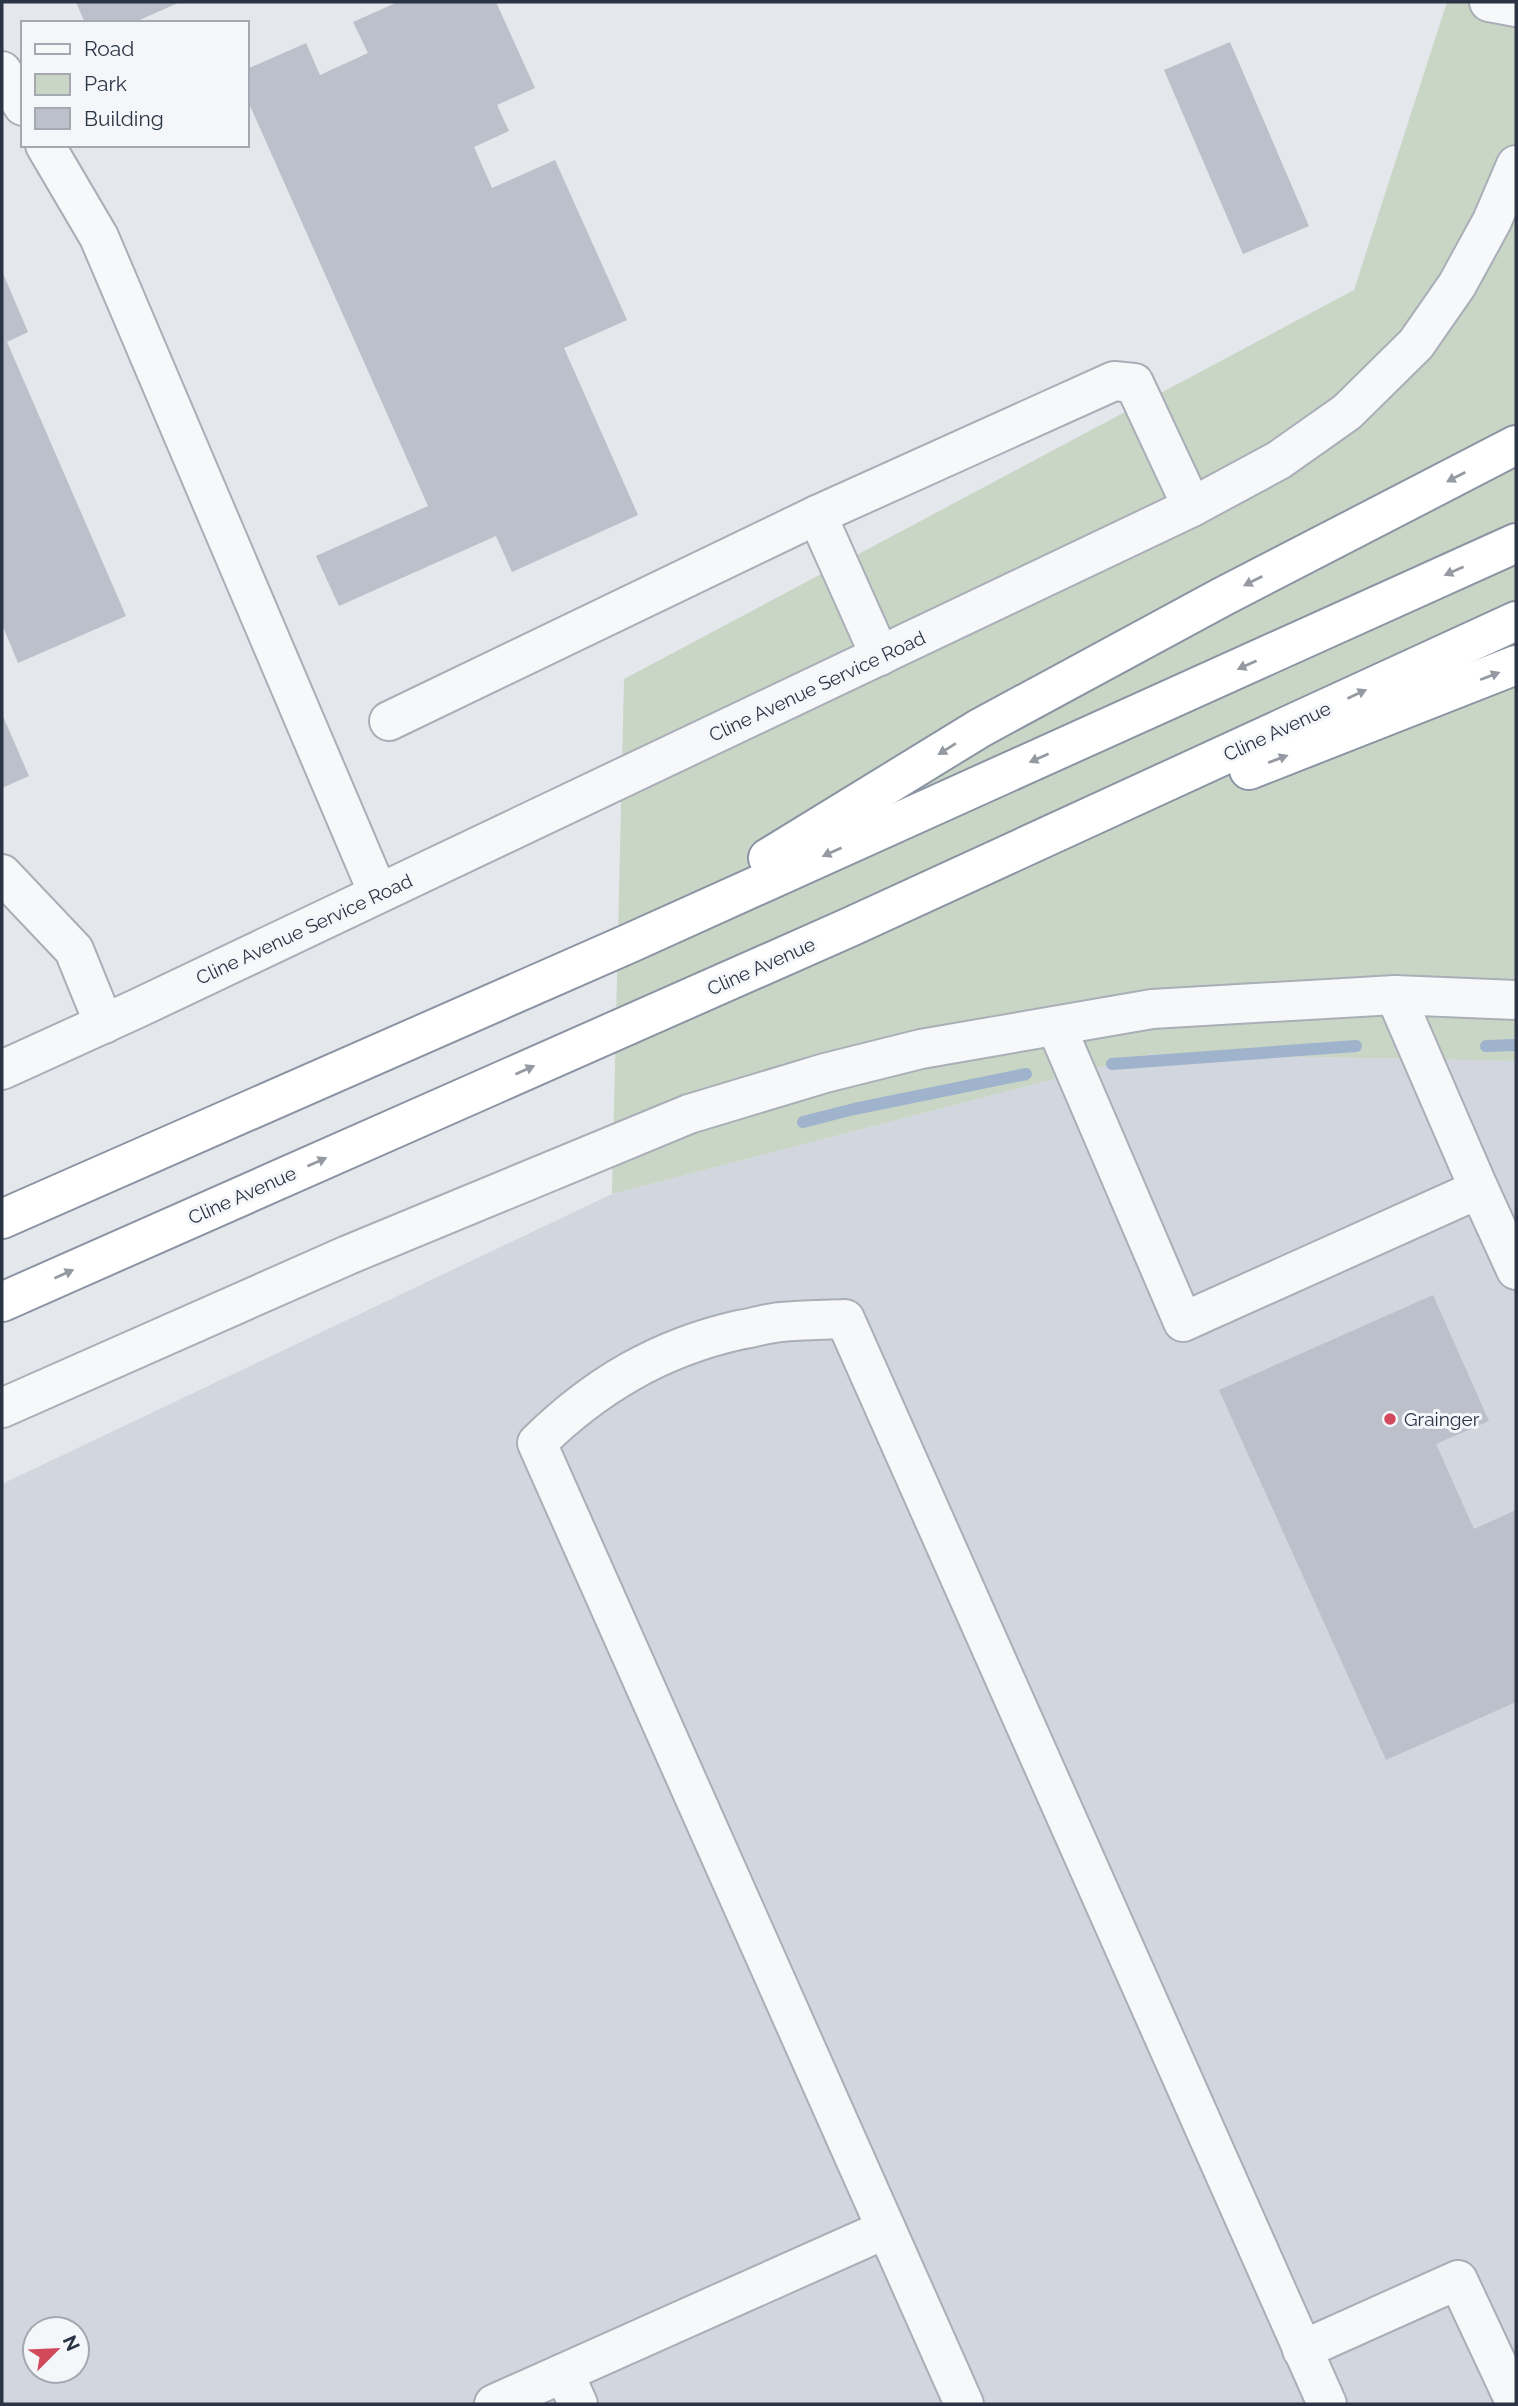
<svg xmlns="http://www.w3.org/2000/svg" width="1518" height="2406" viewBox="0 0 1518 2406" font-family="Raleway,sans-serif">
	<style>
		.built { fill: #d2d6de; fill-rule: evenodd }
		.green { fill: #c9d6c5 }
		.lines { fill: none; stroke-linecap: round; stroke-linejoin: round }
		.stream { stroke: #9fb4cc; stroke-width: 12 }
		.building { fill: #bbc0ca }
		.minor-casing { stroke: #a9aeb7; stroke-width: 42 }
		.highway-casing { stroke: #8b94a3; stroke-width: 42 }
		.minor { stroke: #f7f8fa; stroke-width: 38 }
		.highway { stroke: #fff; stroke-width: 38 }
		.oneway { fill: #959aa2 }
		.poi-dot { fill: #d1495b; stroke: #f4f6f9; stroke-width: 2.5 }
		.labels { text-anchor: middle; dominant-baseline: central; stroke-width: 6; stroke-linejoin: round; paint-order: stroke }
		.street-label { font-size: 19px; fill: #2b3445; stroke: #f4f6f9 }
		.poi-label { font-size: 19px; fill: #2b3445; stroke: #f4f6f9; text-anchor: start }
	</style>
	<rect width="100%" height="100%" fill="#e4e7ec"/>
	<path class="built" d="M1151,1054l365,7v1343h-1514v-920l610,-290zM35,2329h42v42h-42z"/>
	<path class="green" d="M1447,2h69v1059l-365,-7 -539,140 12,-515 730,-389z"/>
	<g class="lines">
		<g class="stream">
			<path d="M1486,1046l30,-1"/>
			<path d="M1112,1064l244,-18"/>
			<path d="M803,1122l51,-13 172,-35"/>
		</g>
	</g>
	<g class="building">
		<path d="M76,2h104l-47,21h-48z"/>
		<path d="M398,2h98l39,86 -38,17 12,26 -35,16 18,41 63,-28 72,160 -63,28 74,167 -126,57 -16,-36 -157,70 -23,-50 112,-50 -181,-407v-30l59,-26 14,32 48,-22 -15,-31z"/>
		<path d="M1230,42l79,184 -66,28 -79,-184z"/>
		<path d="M2,271l26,61 -21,10 119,274 -108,47 -16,-39z"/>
		<path d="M2,714l27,62 -27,12z"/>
		<path d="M1433,1295l56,126 -53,23 38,85 42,-19v192l-130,58 -167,-370z"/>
	</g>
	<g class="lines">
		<defs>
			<g id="minor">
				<path d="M1489,2l27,5"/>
				<path d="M2,71l21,35"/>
				<path d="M45,145l54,92 279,656"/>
				<path d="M817,515l63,141"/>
				<path d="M389,721l428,-206 297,-134 20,2 58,124"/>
				<path d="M2,874l72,76 30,74"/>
				<path d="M1056,1026l127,296 296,-133 -84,-194"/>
				<path d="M2,1070l134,-61 1056,-502 87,-47 68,-48 69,-68 41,-59 35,-64 24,-56"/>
				<path d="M1479,1189l37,81"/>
				<path d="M2,1408l346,-153 341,-141 136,-41 96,-24 231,-40 243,-14 121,5"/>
				<path d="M1302,2350l156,-70 58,124"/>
				<path d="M564,2373l14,31"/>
				<path d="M494,2404l392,-175"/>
				<path d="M964,2404l-427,-961c58,-57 122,-95 202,-113 14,-2 28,-7 42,-8 21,-2 43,-2 64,-3l482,1085"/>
			</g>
			<g id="highway">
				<path d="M1249,770l267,-105"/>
				<path d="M768,858l212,-130 242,-131 294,-152"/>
				<path d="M2,1219l628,-276 886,-400"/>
				<path d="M2,1302l848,-375 666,-306"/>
			</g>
		</defs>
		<use href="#minor" class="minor-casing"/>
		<use href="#highway" class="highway-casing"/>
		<use href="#minor" class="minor"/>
		<use href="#highway" class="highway"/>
	</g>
	<defs><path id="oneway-solid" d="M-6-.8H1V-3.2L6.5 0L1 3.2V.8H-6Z" transform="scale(1.75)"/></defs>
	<g class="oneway">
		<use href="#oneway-solid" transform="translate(1456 477) rotate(153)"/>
		<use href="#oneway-solid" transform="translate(1454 571) rotate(156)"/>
		<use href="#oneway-solid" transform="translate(1253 581) rotate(153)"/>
		<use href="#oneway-solid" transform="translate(1247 665) rotate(156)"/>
		<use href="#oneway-solid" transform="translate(1490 676) rotate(-21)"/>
		<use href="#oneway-solid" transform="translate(1357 694) rotate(-25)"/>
		<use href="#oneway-solid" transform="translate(947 749) rotate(148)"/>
		<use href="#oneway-solid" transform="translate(1039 758) rotate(156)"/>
		<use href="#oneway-solid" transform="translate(1278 759) rotate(-21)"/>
		<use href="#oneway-solid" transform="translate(832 852) rotate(156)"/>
		<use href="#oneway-solid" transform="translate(525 1070) rotate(-24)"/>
		<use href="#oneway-solid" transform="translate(317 1162) rotate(-24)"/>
		<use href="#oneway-solid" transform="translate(64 1274) rotate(-24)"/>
	</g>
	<circle class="poi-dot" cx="1390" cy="1419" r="7"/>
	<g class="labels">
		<g class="street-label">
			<text transform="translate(817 686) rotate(-25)">Cline Avenue Service Road</text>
			<text transform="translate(1277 731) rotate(-25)">Cline Avenue</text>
			<text transform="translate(304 929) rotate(-25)">Cline Avenue Service Road</text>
			<text transform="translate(761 966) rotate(-24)">Cline Avenue</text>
			<text transform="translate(242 1195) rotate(-24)">Cline Avenue</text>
		</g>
		<g class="poi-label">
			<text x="1404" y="1419">Grainger</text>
		</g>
	</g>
	<rect width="1518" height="2406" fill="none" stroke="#2b3445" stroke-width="7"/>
	<rect x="21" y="21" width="228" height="126" fill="#f4f6f9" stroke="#a4a8b1" stroke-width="2"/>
	<rect x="35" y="44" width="35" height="10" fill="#f7f8fa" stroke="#a4a8b1" stroke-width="2"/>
	<text x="84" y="56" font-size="21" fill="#2b3445">Road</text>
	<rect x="35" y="74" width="35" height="21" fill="#c9d6c5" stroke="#a4a8b1" stroke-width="2"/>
	<text x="84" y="91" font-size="21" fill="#2b3445">Park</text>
	<rect x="35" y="108" width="35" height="21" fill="#bbc0ca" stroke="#a4a8b1" stroke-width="2"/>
	<text x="84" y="126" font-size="21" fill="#2b3445">Building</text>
	<g transform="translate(56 2350) rotate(66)"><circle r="33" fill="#f4f6f9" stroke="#a4a8b1" stroke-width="2"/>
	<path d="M0-5L12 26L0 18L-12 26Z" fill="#d1495b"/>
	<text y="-10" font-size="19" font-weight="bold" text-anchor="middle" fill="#2b3445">N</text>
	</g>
</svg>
